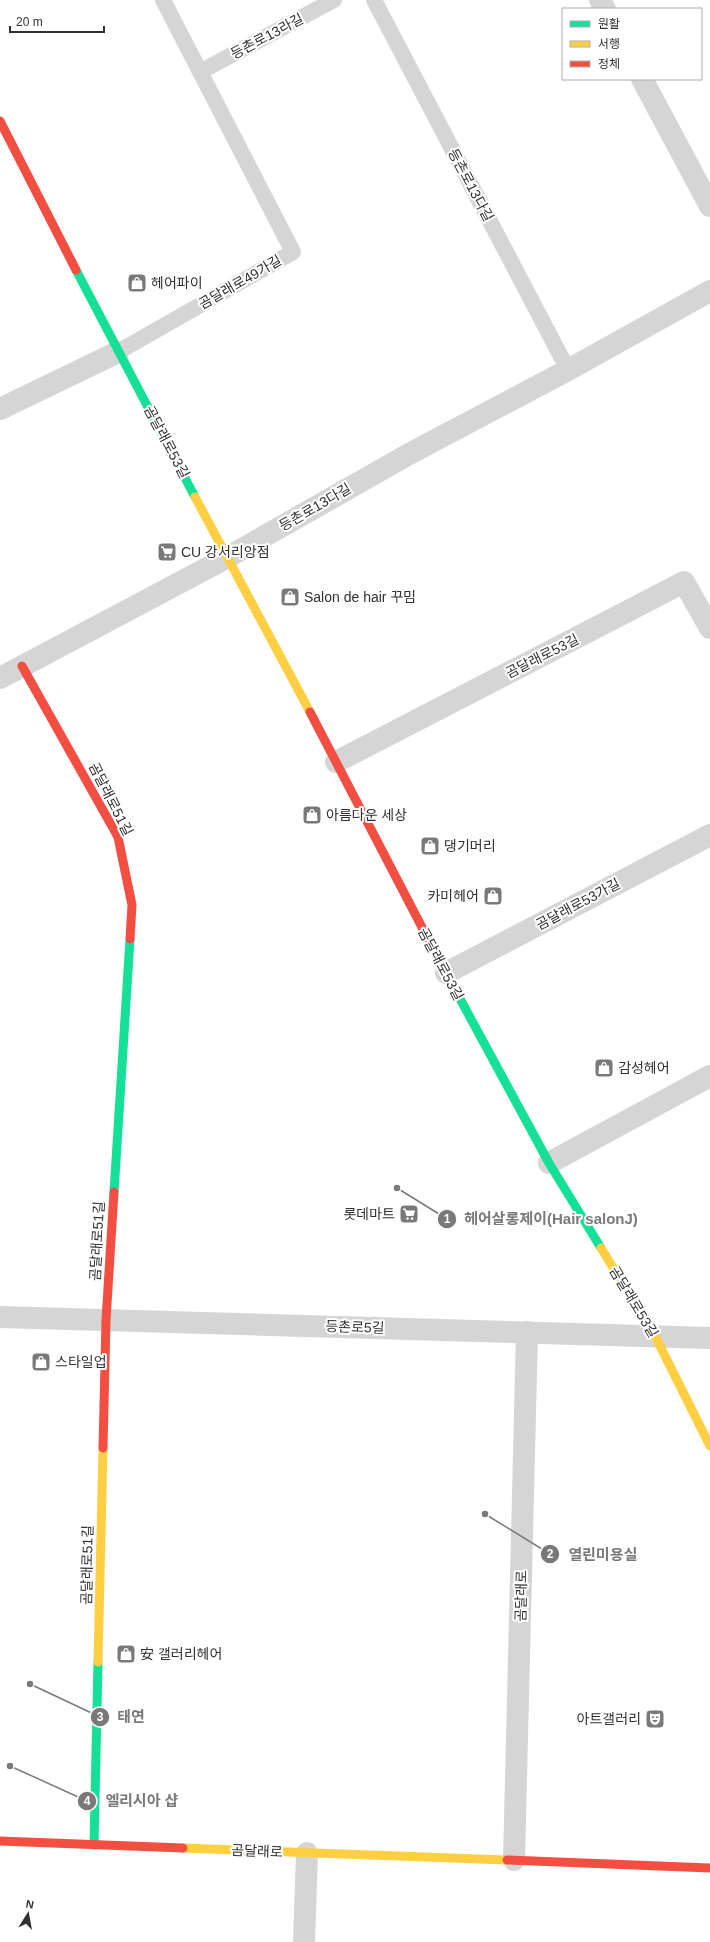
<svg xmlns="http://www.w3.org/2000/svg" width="710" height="1942" viewBox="0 0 710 1942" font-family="Arial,'Noto Sans KR',sans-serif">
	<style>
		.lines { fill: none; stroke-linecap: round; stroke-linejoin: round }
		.lane { stroke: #d5d5d5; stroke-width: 16 }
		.street { stroke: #d5d5d5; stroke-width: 22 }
		.fast { stroke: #16e098; stroke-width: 9 }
		.slow { stroke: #ffcf43; stroke-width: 9 }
		.jam { stroke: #f24e42; stroke-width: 9 }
		.labels { text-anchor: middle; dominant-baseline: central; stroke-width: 4; stroke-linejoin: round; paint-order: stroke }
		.street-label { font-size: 14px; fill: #313131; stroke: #fff }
		.poi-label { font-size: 14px; fill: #313131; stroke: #fff; text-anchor: start }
		.leader { fill: none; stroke: #797979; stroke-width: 1.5 }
		.callout-dot { fill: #797979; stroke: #fff; stroke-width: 1.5 }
		.mark-label { font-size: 12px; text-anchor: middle; font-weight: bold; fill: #fff }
		.callout-label { font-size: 15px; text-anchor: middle; font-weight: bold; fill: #797979; stroke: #fff; stroke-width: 4; stroke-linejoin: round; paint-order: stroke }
	</style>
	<rect width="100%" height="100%" fill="#fff"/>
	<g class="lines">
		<g class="lane">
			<path d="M374,0l194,370"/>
			<path d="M200,72l134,-72"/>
			<path d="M118,352l175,-100 -130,-252"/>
		</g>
		<g class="street">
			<path d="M600,0l5,9"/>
			<path d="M642,79l68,127"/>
			<path d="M0,409l118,-57"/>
			<path d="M0,678l228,-121 181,-103 159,-84 142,-79"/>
			<path d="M336,762l348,-180 26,46"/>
			<path d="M446,973l264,-138"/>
			<path d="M549,1163l161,-87"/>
			<path d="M0,1317l710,21"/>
			<path d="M514,1860l13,-528"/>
			<path d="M304,1942l3,-89"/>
		</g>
		<g class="fast">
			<path d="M76,270l119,227"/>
			<path d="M439,960l110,203 52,85"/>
			<path d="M114,1192l16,-253"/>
			<path d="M94,1845l4,-183"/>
		</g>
		<g class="slow">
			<path d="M195,497l115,215"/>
			<path d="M601,1248l54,88 55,110"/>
			<path d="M98,1662l5,-214"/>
			<path d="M183,1848l324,12"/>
		</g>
		<g class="jam">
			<path d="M0,121l76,149"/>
			<path d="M22,666l96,171 14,68 -2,34"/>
			<path d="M310,712l129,248"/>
			<path d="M103,1448l3,-128 8,-128"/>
			<path d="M0,1841l183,7"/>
			<path d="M507,1860l203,8"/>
		</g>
	</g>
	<defs>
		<symbol id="shop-square" viewBox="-11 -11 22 22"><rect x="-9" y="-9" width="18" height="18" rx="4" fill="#797979" stroke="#fff"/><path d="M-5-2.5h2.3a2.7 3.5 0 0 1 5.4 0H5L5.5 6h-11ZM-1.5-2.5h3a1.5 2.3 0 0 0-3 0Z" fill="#fff"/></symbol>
		<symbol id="supermarket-square" viewBox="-11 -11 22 22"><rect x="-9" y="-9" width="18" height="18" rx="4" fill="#797979" stroke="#fff"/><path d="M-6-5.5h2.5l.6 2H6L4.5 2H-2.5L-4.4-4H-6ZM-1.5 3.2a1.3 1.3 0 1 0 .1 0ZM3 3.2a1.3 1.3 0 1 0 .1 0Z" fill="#fff"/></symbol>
		<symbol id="theatre-square" viewBox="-11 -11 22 22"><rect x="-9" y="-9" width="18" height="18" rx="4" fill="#797979" stroke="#fff"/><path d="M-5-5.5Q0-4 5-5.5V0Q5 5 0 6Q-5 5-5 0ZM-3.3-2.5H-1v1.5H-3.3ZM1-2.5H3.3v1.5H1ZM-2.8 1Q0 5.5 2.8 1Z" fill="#fff"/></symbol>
	</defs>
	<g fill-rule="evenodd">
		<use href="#shop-square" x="126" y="272" width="22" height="22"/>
		<use href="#supermarket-square" x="156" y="541" width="22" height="22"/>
		<use href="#shop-square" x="279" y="586" width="22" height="22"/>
		<use href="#shop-square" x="301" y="804" width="22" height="22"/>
		<use href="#shop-square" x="419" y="835" width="22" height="22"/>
		<use href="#shop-square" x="482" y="885" width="22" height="22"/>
		<use href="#shop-square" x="593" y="1057" width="22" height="22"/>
		<use href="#supermarket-square" x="398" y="1203" width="22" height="22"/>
		<use href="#shop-square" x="30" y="1351" width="22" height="22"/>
		<use href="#shop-square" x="115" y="1643" width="22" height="22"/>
		<use href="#theatre-square" x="644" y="1708" width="22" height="22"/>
	</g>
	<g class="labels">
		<g class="street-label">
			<text transform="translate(267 36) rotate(-28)">등촌로13라길</text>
			<text transform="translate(471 185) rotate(62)">등촌로13다길</text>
			<text transform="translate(240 282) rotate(-30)">곰달래로49가길</text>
			<text transform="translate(167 442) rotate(62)">곰달래로53길</text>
			<text transform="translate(315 507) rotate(-30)">등촌로13다길</text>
			<text transform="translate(542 656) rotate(-27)">곰달래로53길</text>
			<text transform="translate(111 799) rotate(63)">곰달래로51길</text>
			<text transform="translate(578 904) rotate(-28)">곰달래로53가길</text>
			<text transform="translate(441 964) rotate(62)">곰달래로53길</text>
			<text transform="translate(97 1241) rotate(-87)">곰달래로51길</text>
			<text transform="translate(634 1302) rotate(59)">곰달래로53길</text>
			<text transform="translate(355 1327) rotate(2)">등촌로5길</text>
			<text transform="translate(87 1565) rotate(-89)">곰달래로51길</text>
			<text transform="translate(521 1596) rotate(-89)">곰달래로</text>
			<text transform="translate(257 1851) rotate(2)">곰달래로</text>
		</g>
		<g class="poi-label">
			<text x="151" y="283">헤어파이</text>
			<text x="181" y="552">CU 강서리앙점</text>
			<text x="304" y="597">Salon de hair 꾸밈</text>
			<text x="326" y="815">아름다운 세상</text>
			<text x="444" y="846">댕기머리</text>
			<text x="479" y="896" text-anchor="end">카미헤어</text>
			<text x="618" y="1068">감성헤어</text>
			<text x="395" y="1214" text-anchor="end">롯데마트</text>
			<text x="55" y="1362">스타일업</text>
			<text x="140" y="1654">安 갤러리헤어</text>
			<text x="641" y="1719" text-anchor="end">아트갤러리</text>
		</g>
	</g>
	<path class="leader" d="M397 1188L447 1219M485 1514L550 1554M30 1684L100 1717M10 1766L87 1801"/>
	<g class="callout-dot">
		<circle cx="397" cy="1188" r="4"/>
		<circle cx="485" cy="1514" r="4"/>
		<circle cx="30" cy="1684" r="4"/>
		<circle cx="10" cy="1766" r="4"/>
		<circle cx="447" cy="1219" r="10"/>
		<circle cx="550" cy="1554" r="10"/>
		<circle cx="100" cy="1717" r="10"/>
		<circle cx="87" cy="1801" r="10"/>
	</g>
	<g class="mark-label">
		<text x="447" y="1223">1</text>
		<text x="550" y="1558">2</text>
		<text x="100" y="1721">3</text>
		<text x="87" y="1805">4</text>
	</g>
	<g class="callout-label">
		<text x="551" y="1224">헤어살롱제이(Hair salonJ)</text>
		<text x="603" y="1560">열린미용실</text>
		<text x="131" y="1722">태연</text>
		<text x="142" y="1806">엘리시아 샵</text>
	</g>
	<rect x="562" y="8" width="140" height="72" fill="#ffffff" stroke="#adadad"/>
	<rect x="570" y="21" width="20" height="6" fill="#16e098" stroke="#adadad"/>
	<text x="598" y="28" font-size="12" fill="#313131">원활</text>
	<rect x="570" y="41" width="20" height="6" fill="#ffcf43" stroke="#adadad"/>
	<text x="598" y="48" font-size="12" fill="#313131">서행</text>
	<rect x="570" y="61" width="20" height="6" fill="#f24e42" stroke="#adadad"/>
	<text x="598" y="68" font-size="12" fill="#313131">정체</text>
	<g transform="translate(28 1914) rotate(11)" stroke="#ffffff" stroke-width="3" paint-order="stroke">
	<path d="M0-3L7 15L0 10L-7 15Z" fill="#313131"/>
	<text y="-6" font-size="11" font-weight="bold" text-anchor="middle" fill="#313131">N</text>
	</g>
	<path d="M10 26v6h94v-6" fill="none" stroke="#313131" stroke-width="2"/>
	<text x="16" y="26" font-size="12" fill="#313131" stroke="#ffffff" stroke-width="3" paint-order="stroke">20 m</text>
</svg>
